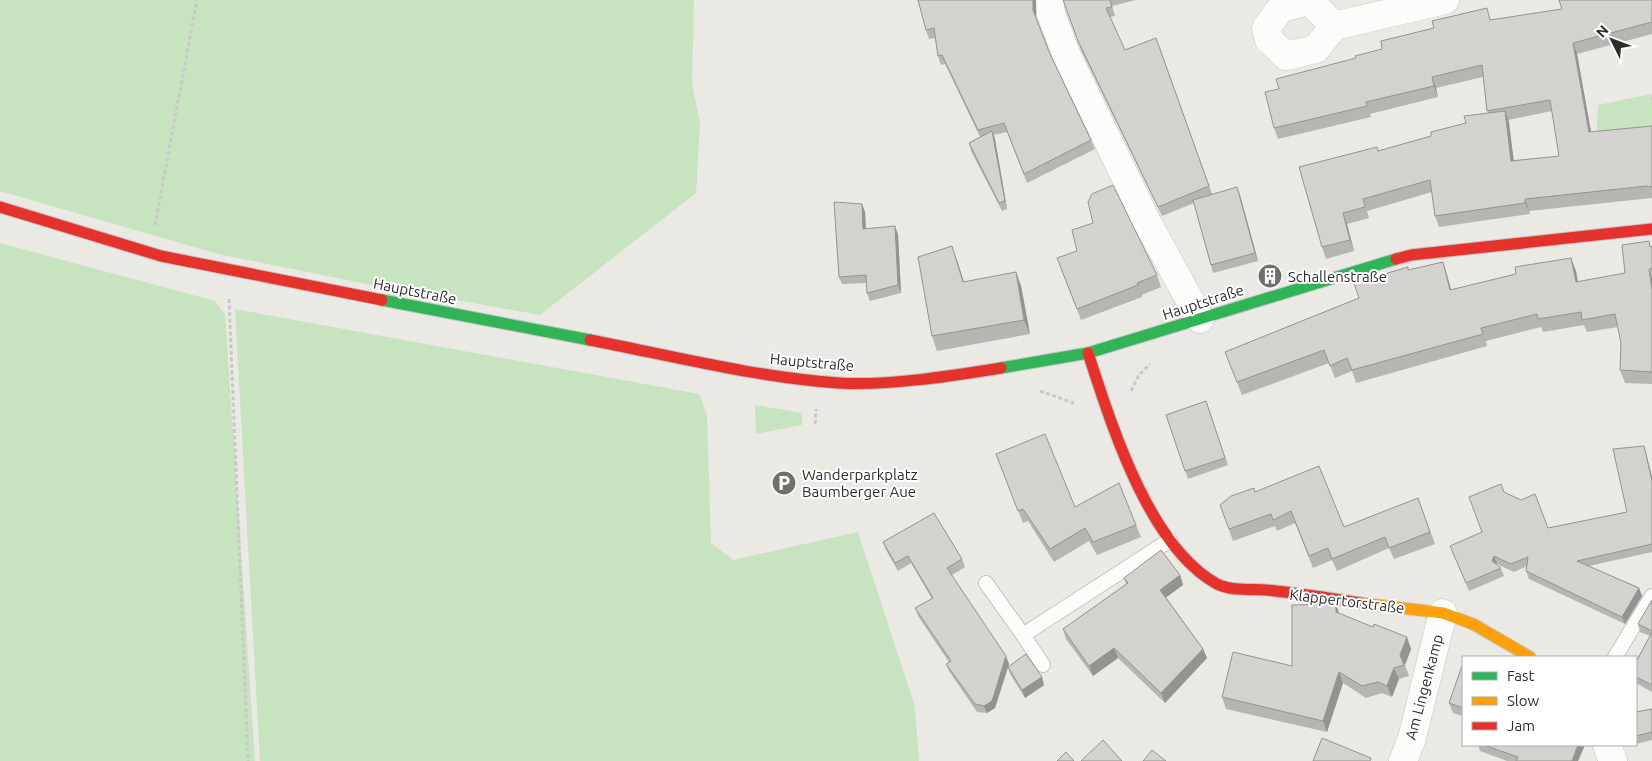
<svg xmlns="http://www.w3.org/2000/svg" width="1652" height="761" viewBox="0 0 1652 761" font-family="Ubuntu,sans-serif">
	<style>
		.green { fill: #c7e3c0 }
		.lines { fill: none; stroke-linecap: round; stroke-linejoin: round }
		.lane-casing { stroke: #c4c4c4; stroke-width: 16 }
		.street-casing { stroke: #c4c4c4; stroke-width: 29 }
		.fast-casing { stroke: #c4c4c4; stroke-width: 13 }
		.slow-casing { stroke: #c4c4c4; stroke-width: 13 }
		.jam-casing { stroke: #c4c4c4; stroke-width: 13 }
		.path { stroke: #c8c8c8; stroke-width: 3; stroke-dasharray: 4 2.5; stroke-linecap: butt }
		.lane { stroke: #fcfcfb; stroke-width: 14 }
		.street { stroke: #fcfcfb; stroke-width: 28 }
		.fast { stroke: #30b455; stroke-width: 11 }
		.slow { stroke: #ff9f0a; stroke-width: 11 }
		.jam { stroke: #e5322d; stroke-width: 11 }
		.wall { fill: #b5b5b2; fill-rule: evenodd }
		.shaded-wall { fill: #949391 }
		.building { fill: #d3d2cf; stroke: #949391 }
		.labels { text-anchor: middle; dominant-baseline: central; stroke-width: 4; stroke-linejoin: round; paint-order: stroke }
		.poi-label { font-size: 15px; fill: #2d2d2d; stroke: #fff; text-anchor: start }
		.street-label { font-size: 15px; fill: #2d2d2d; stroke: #fff }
	</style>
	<rect width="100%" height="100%" fill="#eae9e4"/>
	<g class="green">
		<path d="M0,0h694l-2,83 8,41 -4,69 -156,122 -173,-31 -149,-30 -218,-63z"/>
		<path d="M1652,94v44l-56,5 2,-38z"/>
		<path d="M0,243l215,58 10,13 30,447h-255z"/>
		<path d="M235,309l464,85 8,21 4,128 22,17 125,-28 57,175 4,54h-659z"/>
		<path d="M755,405l47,8v12l-46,9z"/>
	</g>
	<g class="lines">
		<defs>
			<g id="lane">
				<path d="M986,583l37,52 147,-95"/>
				<path d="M1023,635l20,30"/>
				<path d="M1615,657l37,-61"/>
			</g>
			<g id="street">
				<path d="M1050,0l1,14 16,42 79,164 54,99"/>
				<path d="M1334,26l-24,-25 -29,7 -15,20 3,12 17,16 30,-7 18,-23 111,-26"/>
				<path d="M1607,745l6,16"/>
				<path d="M1403,761l9,-23 31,-125"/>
			</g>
			<g id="fast">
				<path d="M382,300l208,40"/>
				<path d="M1001,368l87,-15 308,-94"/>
			</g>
			<path id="slow" d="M1360,603l83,10 30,11 57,33"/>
			<g id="jam">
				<path d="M0,207l161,49 221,44"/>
				<path d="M1396,259l15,-4 241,-26"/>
				<path d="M590,340c82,16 165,37 248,43 49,3 114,-7 163,-15"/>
				<path d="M1088,353c23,70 60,193 129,231 14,7 34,5 49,6 31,3 63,8 94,13"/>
			</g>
		</defs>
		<use href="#lane" class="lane-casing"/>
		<use href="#street" class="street-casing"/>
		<use href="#fast" class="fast-casing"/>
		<use href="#slow" class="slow-casing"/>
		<use href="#jam" class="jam-casing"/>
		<g class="path">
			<path d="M1651,98h1"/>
			<path d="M155,225l42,-225"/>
			<path d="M229,299l19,462"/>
			<path d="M1040,391l34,12"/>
			<path d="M1131,391l8,-16 11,-11"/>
			<path d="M815,424l1,-15"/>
		</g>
		<use href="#lane" class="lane"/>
		<use href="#street" class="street"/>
		<use href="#fast" class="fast"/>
		<use href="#slow" class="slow"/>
		<use href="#jam" class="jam"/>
	</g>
	<g class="wall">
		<path d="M918,0h118v19l14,35 41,86 4,9 -68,34 -20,-51 -13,3 1,4 12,70 -5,2 -31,-60 -2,-8 11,-6 -35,-73 -4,1 -3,-9 -3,-18 -6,1 -3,-9z"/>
		<path d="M1063,0h73l-24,6 3,10 -5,1 15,33 31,-12 56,156 28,1 18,66 -45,12 -19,-70 -32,13 -81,-166z"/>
		<path d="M1652,0v34l-75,20 14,78 61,-6v72l-123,13 1,3 -91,13 -4,-11 -3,-24 -65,19 2,7 -22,6 7,27 -28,8 -4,-12 56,-96 53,-15 35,-13 22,-10 -5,-36 -47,11 2,9 -68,17 1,3 -93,22 -4,-11 5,-39 77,-31 26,-9 110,-29zM1552,111l7,45 -45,5 -6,-41z"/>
		<path d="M862,204l3,8 1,16 32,6 3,59 -31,8 -3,-8v-10l-25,1 -3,-7z"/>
		<path d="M1651,246h1v138l-27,-1 -5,-13 1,-27 -3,-16 -31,5 -3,-7 -41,7 -2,-5 -55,14 1,5 -131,37 -4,-12 -17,7 -6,-15 -87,32 -17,-43 134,-54 50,-28 34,-8 4,13 4,15 125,-19 2,11 47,-9z"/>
		<path d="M957,260l7,22 52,-10 5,14 9,48 -93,17 -5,-15z"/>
		<path d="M1062,270l95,5 4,12 -19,8v2l-61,23z"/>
		<path d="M1206,401l22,64 -40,14 -22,-64z"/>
		<path d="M1644,446l2,7 6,24v75l-63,14 50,22 3,8 -17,28 -96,-45 -3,-8 1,-5 -13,6 -17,-8v1l4,3 3,8 -35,15 -19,-45 32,-14 22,-40 44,36 79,-16z"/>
		<path d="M996,454l79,53 61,18 5,12 -44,18 -8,-14 -35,21 -26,-41 -5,2z"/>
		<path d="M1255,492l89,35 74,-29 17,46 -41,15 -5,-11 -52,23 -5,-11 -19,8 -18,-45 -18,8 -2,-5 -42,15 -13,-36z"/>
		<path d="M883,542l79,17 3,8 -13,8 57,89 -1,2 36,19 -19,13 -15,-24 -2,-7 -13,41 -8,5 -10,-1 -28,-41 -3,-7 3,-2 -31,-46 -3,-8 17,-9 -21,-36 -13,8 -12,-21z"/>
		<path d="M1180,575l3,10 -17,12 37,52 4,9 -42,45 -47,-45 -25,18 -27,-37 -3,-10 63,-45 -2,-6z"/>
		<path d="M1652,600v92l-16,-9v-21l14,-26 -10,-4 -2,-8z"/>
		<path d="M1336,604l3,10 72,35 -6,16 4,11 -10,3 -7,18 -10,-4 -16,5 -23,-15 -16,49 -101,-23 -4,-12 70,-31z"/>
		<path d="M1463,663v53l-10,-3 -4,-10z"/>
		<path d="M1652,709v31l-16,4v-32z"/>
		<path d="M1478,745h107l-7,16h-71l-27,-10z"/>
	</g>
	<g class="shaded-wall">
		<path d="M1033,0h3v19l-3,-9z"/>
		<path d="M1573,43l4,11 16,89 -4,-11z"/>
		<path d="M1432,77l4,11 2,9 -4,-11z"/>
		<path d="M1505,111l4,11 6,50 -4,-11z"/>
		<path d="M992,131l3,8 12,70 -2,-8z"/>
		<path d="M1237,187l3,8 18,66 -3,-8z"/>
		<path d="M1525,199l5,15 -5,-11z"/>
		<path d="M862,204l3,8 1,24 -3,-7z"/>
		<path d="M1343,213l4,11 7,27 -4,-11z"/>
		<path d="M895,226l3,8 3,59 -3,-8z"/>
		<path d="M952,246l5,14 11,36 -5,-14z"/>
		<path d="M1571,258l5,13 4,24 -4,-13z"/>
		<path d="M1443,262l4,13 8,28 -5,-13z"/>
		<path d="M1649,269l3,10v11z"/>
		<path d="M1016,272l5,14 9,48 -6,-14z"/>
		<path d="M1644,446l2,7 6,24v4z"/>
		<path d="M1494,556l3,8 -3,5 -2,-8z"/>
		<path d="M1180,575l3,10 -19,14 -4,-9z"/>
		<path d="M1639,588l3,8 -17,28 -3,-7z"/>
		<path d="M1336,604l4,12 -4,-4z"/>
		<path d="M1407,637l4,12 -6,16 -5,-10z"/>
		<path d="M1114,648l4,10 -25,18 -4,-10z"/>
		<path d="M1203,649l4,9 -42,45 -4,-10z"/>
		<path d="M1006,656l3,8 -14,44 -8,5 -3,-7z"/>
		<path d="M1394,668l5,11 -7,18 -5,-11z"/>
		<path d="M1339,672l4,11 -16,49 -4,-11z"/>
		<path d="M1042,677l2,8 -19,13 -3,-8z"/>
		<path d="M1578,745h7l-7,16h-6z"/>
	</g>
	<g class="building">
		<path d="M918,0h115v10l17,44 41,86 -67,34 -20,-51 -26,7 -36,-75 -4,1 -4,-28 -8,2z"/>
		<path d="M1063,0h47l2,7 -6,1 19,42 31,-12 53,148 -51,21 -80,-166z"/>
		<path d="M1559,0h93v22l-79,21 16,89 63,-6v61l-5,-1 -122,13v4l-90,13 -5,-36 -67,19 2,8 -22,6 7,27 -28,7 -23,-80 78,-20 1,4 53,-15v-4l35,-9 -2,-7 41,-5 6,50 48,-5 -9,-56 -63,11 -5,-46 -50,12 2,9 -68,16 1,4 -93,22 -9,-36 14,-3 -3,-10 80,-21 -1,-2 27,-7 -1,-8 53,-13 -2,-7 55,-13 3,12 72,-11z"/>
		<path d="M992,131l13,70 -6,2 -30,-60z"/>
		<path d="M1113,185l44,90 -20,8 1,2 -61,24 -20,-51 20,-7 -5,-21 21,-7 -5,-21 4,-8z"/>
		<path d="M1237,187l18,66 -44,12 -18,-65z"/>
		<path d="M834,202l28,2 1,25 32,-3 3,59 -31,8 -1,-18 -27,2z"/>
		<path d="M1649,241l1,6 2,-1v23h-3l3,21v82l-32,-2 1,-27 -6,-29 -33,6 -1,-8 -43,7 -1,-5 -56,14 2,6 -131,36 -5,-12 -17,8 -6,-16 -87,32 -12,-30 134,-54 -5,-15 54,-16v3l35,-8 7,28 66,-16 -1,-7 56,-9 5,24 49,-9 -3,-28z"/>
		<path d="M952,246l11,36 53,-10 8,48 -92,16 -14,-79z"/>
		<path d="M1206,401l19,57 -40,13 -19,-56z"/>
		<path d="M1045,434l30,73 44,-24 17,42 -43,17 -8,-14 -35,21 -27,-40 -5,2 -22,-57z"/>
		<path d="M1644,446l8,35v63l-75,17 62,27 -17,29 -96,-46 2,-14 -17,7 -17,-8 -2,5 9,7 -35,15 -16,-37 32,-14 -13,-35 32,-13 3,8 17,8 14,-6 13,34 79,-16 -14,-63z"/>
		<path d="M1319,466l25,61 74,-29 12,34 -41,16 -4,-11 -53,22 -4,-11 -19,8 -18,-45 -18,9 -2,-6 -42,15 -9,-24 11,-9 23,-8 1,4z"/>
		<path d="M934,513l28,46 -15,9 59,88 -14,45 -8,5 -9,-2 -29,-40 5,-3 -36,-53 18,-10 -25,-42 -13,7 -12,-21z"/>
		<path d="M1161,550l19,25 -20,15 43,59 -42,44 -47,-45 -25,18 -26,-37 65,-46 -4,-5z"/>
		<path d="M1652,600v31l-14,-7z"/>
		<path d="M1336,604v8l37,15 1,-3 33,13 -7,18 4,10 -10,3 -7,18 -9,-4 -16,4 -23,-14 -16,49 -101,-24 11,-45 59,14v-61z"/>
		<path d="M1652,632v53l-16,-8v-15z"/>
		<path d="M1026,654l16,23 -20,13 -14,-23z"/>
		<path d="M1463,663v45l-14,-5z"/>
		<path d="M1652,709v23l-16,4v-24z"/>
		<path d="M1322,738l49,20 -1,3h-57z"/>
		<path d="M1103,740l19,21h-41z"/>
		<path d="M1484,745h94l-6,16h-56l2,-4z"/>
		<path d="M1152,750l14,11h-23z"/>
		<path d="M1066,752l8,9h-17z"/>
	</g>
	<defs>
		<symbol id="building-disc" viewBox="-11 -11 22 22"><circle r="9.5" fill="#6f6f6d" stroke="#fff"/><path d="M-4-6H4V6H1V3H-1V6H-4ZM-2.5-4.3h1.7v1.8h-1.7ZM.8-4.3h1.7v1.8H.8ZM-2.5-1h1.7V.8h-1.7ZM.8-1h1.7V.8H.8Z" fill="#fff"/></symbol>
		<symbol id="parking-disc" viewBox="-11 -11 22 22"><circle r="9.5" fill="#6f6f6d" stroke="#fff"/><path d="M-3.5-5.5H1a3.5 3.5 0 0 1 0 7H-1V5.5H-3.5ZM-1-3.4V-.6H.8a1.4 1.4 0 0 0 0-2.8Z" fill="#fff"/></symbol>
	</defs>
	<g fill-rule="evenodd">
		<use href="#building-disc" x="1256" y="262" width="28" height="28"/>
		<use href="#parking-disc" x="770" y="469" width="28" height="28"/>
	</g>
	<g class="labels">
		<g class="poi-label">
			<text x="1288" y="276">Schallenstraße</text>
			<text x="802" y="474">Wanderparkplatz<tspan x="802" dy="17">Baumberger Aue</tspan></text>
		</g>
		<g class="street-label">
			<text transform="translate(415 291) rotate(11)">Hauptstraße</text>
			<text transform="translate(1203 302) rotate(-18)">Hauptstraße</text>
			<text transform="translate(812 362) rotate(5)">Hauptstraße</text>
			<text transform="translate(1347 601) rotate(7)">Klappertorstraße</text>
			<text transform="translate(1424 687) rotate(-75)">Am Lingenkamp</text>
		</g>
	</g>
	<rect x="1462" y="656" width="175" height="90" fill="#ffffff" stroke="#ababab"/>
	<rect x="1472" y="672" width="25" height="8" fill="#30b455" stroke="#ababab"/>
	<text x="1507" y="681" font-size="15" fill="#2d2d2d">Fast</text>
	<rect x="1472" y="697" width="25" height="8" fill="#ff9f0a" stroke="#ababab"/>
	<text x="1507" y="706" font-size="15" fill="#2d2d2d">Slow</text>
	<rect x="1472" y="722" width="25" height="8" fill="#e5322d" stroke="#ababab"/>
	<text x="1507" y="731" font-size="15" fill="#2d2d2d">Jam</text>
	<g transform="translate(1612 40) rotate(312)" stroke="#ffffff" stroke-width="4" paint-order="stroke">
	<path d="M0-4L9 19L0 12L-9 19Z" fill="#2d2d2d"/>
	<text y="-8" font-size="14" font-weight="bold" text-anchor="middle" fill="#2d2d2d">N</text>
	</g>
</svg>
